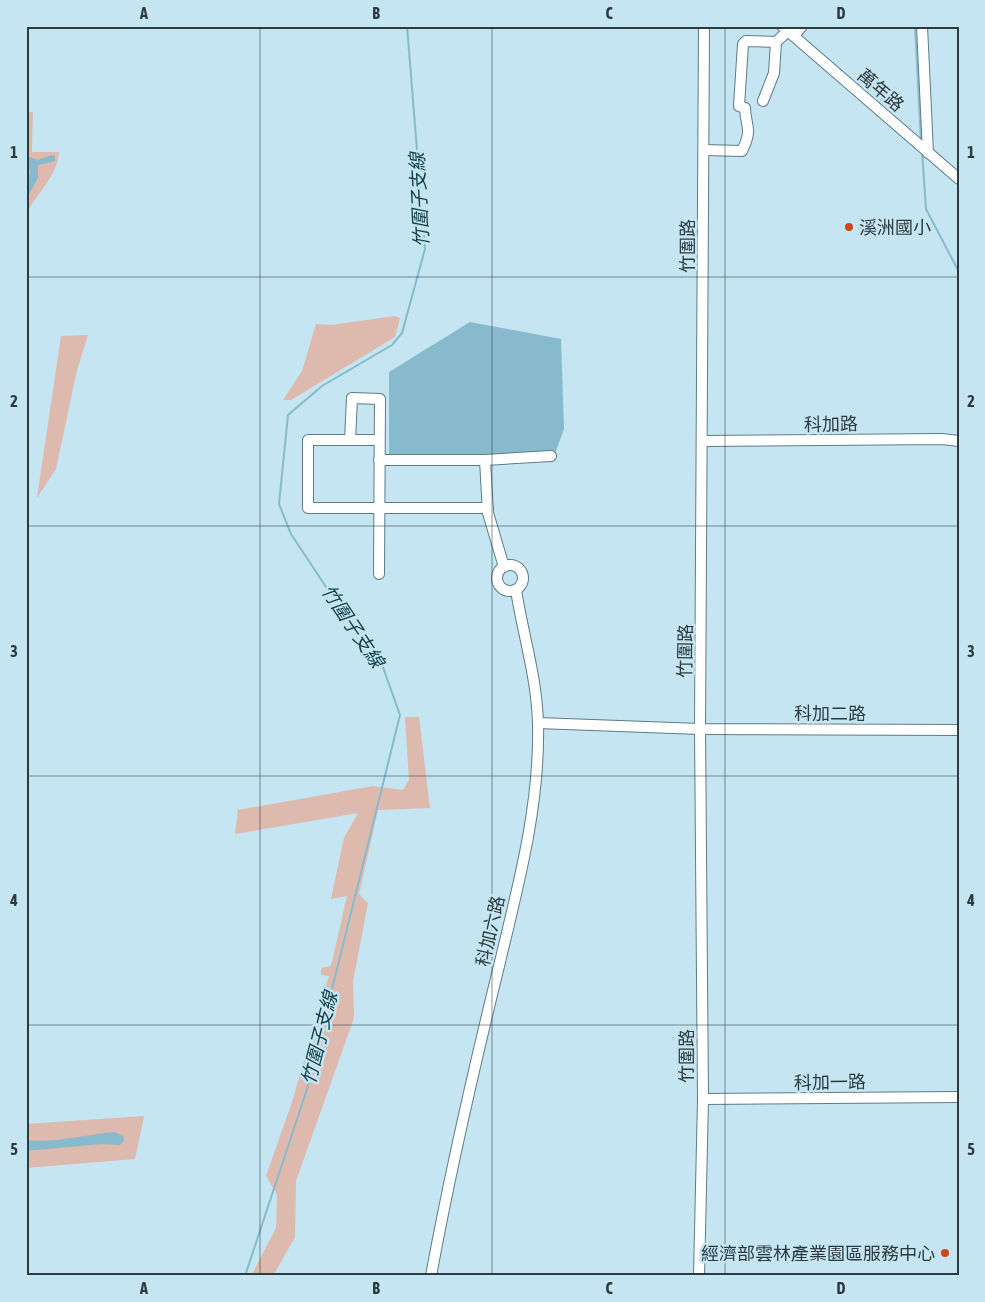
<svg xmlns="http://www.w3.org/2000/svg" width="985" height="1302" viewBox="0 0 985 1302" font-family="'Asap Condensed','Noto Sans TC',sans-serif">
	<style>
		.green { fill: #deb9ae }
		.water { fill: #87bacd }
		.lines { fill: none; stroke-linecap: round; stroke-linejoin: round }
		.stream { stroke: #87bacd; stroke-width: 2 }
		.minor-casing { stroke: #5f7c87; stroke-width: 12 }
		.minor { stroke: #fff; stroke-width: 10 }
		.grid { fill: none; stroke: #2d3a3f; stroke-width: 1; stroke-opacity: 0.55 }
		.poi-dot { fill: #cd4614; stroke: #c4e5f1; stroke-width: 2 }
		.labels { text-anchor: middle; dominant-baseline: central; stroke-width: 5; stroke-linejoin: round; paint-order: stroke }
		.street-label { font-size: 18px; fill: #2d3a3f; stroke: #c4e5f1 }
		.poi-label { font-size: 18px; fill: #2d3a3f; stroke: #c4e5f1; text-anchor: start }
		.water-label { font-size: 19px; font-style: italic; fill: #113f4c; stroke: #c4e5f1 }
		.neatline { fill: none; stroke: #2d3a3f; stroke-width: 2 }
		.grid-label { font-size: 16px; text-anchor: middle; font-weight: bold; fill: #2d3a3f }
	</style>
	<rect width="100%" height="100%" fill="#c4e5f1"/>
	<g class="green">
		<path d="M26,112h7l-1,40h27c-2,25 -22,41 -33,62z"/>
		<path d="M395,316l5,2 -5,19 -104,63h-8l19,-29 14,-47 15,1z"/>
		<path d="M88,335l-11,35 -21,99 -19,29 24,-162z"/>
		<path d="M405,717h14l11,91 -52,2 -19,84 9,9 -15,78 1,37 -58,163 -1,56 -22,39h-22l25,-48 1,-33 -11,-19 26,-74 37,-126 -8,-1v-7l10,-2 16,-70 -16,3 13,-61 14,-25 -123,21 3,-24 135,-24 30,4 6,-10z"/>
		<path d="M144,1116l-9,43 -109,9v-44z"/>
	</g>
	<g class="water">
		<path d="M52,155l3,1v5l-17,4v13l-12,22v-12l4,-16 -3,-16 11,4z"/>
		<path d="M470,322l91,17 3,90 -10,27 -165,3v-87z"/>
		<path d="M114,1132l9,4 1,5 -4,4 -19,-1 -75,7v-11c30,3 59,-5 88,-8z"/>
	</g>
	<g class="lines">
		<g class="stream">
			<path d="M915,26l6,115"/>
			<path d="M922,151l4,58 33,63"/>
			<path d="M245,1276l63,-190 92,-371 -20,-56 -48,-63 -41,-62 -12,-30 9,-89 34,-29 70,-41 10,-12 23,-84 -18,-223"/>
		</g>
		<defs>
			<g id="minor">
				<path d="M782,26l177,153"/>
				<path d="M922,26l6,127"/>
				<path d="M794,36l8,-10"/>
				<path d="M763,101l11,-28 2,-31"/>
				<path d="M704,150l38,1c11,-23 4,-22 3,-43l-6,-2 4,-62 3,-3 30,1 12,-11"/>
				<path d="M350,440l2,-42 28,1 -1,175"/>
				<path d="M379,440h-71v68h180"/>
				<path d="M703,441l239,-2 17,2"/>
				<path d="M379,460h106l66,-4"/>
				<path d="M485,460l3,53 16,54"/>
				<circle cx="510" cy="578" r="13"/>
				<path d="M538,723l162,6 259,1"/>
				<path d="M703,1099l256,-2"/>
				<path d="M431,1276c19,-104 43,-208 68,-310 19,-80 41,-160 39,-242 -1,-46 -15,-89 -22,-134"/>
				<path d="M699,1276l4,-177 -3,-370 4,-703"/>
			</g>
		</defs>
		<use href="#minor" class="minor-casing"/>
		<use href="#minor" class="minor"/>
	</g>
	<path class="grid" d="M260,26v1250M492,26v1250M725,26v1250M26,277h933M26,526h933M26,776h933M26,1025h933"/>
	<g class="poi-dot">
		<circle cx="849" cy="227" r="5"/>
		<circle cx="945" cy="1253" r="5"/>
	</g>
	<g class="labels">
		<g class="street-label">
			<text transform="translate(881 90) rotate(41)">萬年路</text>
			<text transform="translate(687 246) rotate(-90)">竹圍路</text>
			<text transform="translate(831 424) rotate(-1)">科加路</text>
			<text transform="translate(685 651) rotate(-89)">竹圍路</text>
			<text x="830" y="713">科加二路</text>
			<text transform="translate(490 931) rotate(-77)">科加六路</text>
			<text transform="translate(686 1056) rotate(-90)">竹圍路</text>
			<text transform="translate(830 1082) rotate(-1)">科加一路</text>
		</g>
		<g class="poi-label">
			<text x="859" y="227">溪洲國小</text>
			<text x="935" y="1253" text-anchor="end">經濟部雲林產業園區服務中心</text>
		</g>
		<g class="water-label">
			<text transform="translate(419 200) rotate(-93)">竹圍子支線</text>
			<text transform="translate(353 626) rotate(56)">竹圍子支線</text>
			<text transform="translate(319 1038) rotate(-76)">竹圍子支線</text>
		</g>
	</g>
	<rect width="985" height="1302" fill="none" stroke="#c4e5f1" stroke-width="55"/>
	<rect x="28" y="28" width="930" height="1246" class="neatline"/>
	<g class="grid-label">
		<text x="144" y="19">A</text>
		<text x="376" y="19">B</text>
		<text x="609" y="19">C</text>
		<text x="841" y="19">D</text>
		<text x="14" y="158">1</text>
		<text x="971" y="158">1</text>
		<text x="14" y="407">2</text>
		<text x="971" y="407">2</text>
		<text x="14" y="657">3</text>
		<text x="971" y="657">3</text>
		<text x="14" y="906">4</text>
		<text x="971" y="906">4</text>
		<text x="14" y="1155">5</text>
		<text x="971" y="1155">5</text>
		<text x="144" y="1294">A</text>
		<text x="376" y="1294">B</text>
		<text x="609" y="1294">C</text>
		<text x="841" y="1294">D</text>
	</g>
</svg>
